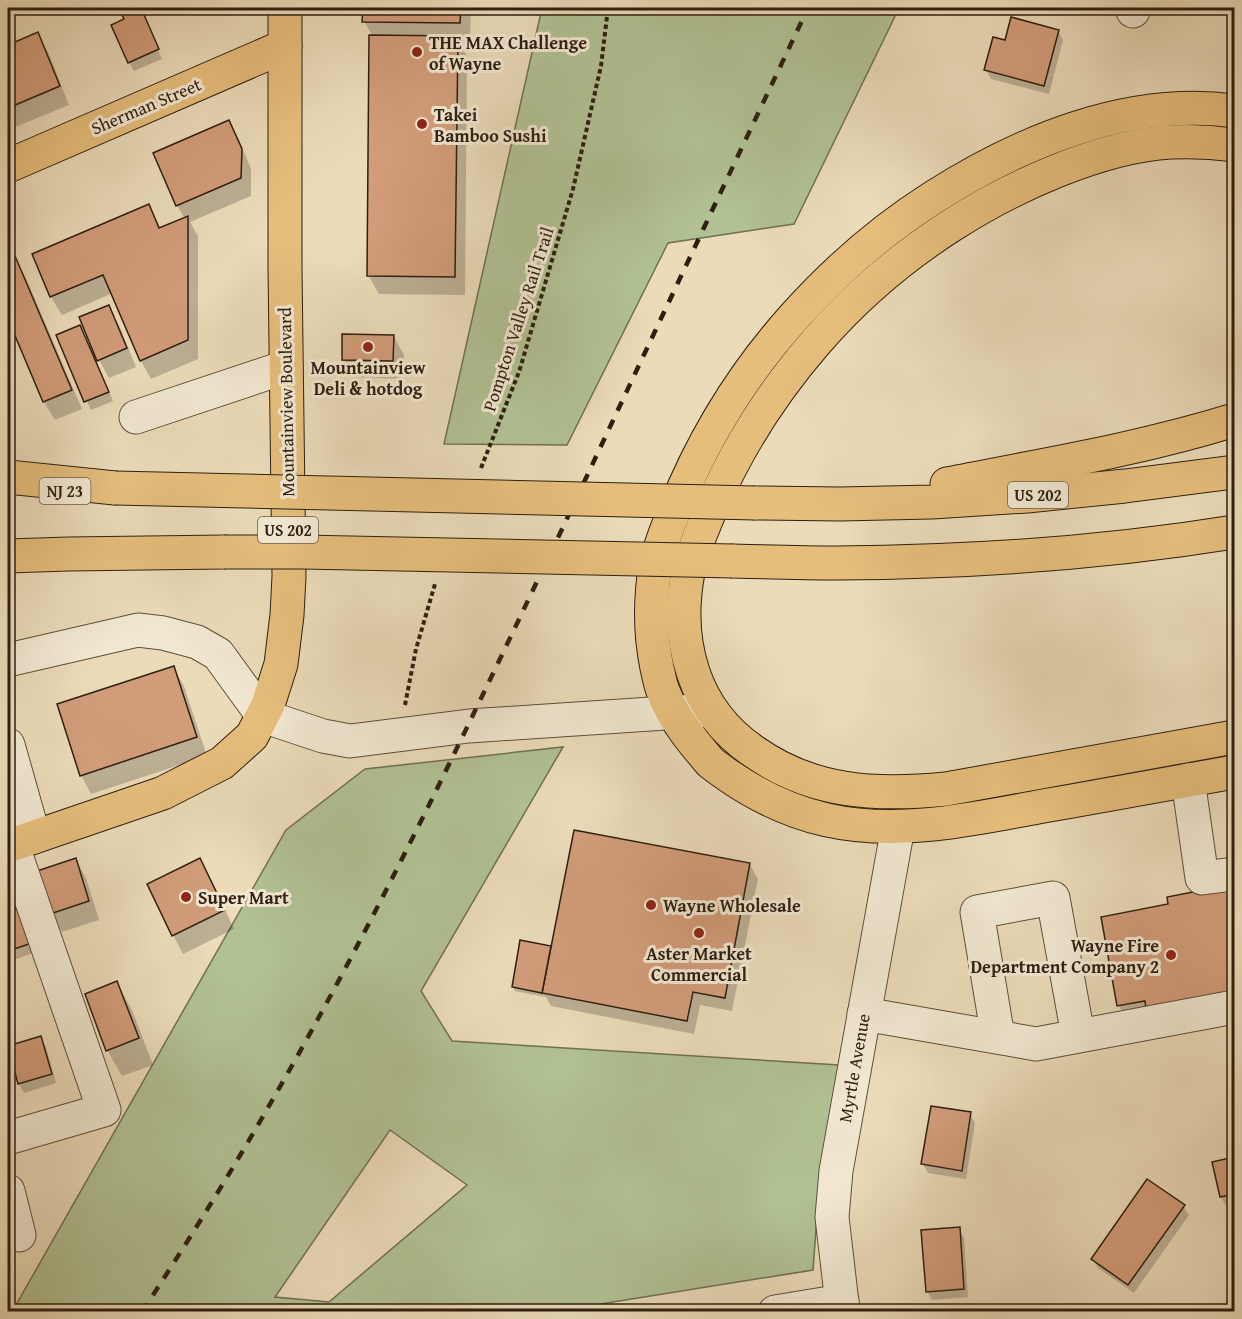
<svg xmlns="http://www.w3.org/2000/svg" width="1242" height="1319" viewBox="0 0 1242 1319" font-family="'Gentium Book Plus',serif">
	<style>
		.green { fill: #b1c194; stroke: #707052; stroke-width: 1.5; fill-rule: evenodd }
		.shadow { fill: #0003 }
		.building { fill: #d29c7a; stroke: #2e1f10; stroke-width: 1.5 }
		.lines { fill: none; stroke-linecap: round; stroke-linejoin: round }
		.minor-casing { stroke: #5d4e3a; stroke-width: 35 }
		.major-casing { stroke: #2e1f10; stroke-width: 35 }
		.highway-casing { stroke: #2e1f10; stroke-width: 35 }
		.path { stroke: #2e1f10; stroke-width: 4; stroke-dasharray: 4.5 3; stroke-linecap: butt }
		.minor { stroke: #f2e8d2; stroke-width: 33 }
		.major { stroke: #e6be7c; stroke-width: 33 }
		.highway { stroke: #e6be7c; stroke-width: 33 }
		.rail { stroke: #2e1f10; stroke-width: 4.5; stroke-dasharray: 10 10; stroke-linecap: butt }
		.highway-bridge-casing { stroke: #2e1f10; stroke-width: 35; stroke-linecap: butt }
		.highway-bridge { stroke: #e6be7c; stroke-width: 33 }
		.poi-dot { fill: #8f2418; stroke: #f2e8d2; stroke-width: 2 }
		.labels { text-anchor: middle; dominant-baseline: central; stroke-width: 6; stroke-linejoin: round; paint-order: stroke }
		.shield { fill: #f2e8d2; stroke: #695b4a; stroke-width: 1.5 }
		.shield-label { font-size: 16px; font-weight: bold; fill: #2e1f10 }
		.poi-label { font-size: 18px; font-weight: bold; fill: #2e1f10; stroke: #f2e8d2; text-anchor: start }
		.street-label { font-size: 18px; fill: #2e1f10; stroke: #f2e8d2 }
	</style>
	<rect width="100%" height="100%" fill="#ebdbb9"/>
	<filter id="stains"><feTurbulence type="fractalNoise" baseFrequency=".00333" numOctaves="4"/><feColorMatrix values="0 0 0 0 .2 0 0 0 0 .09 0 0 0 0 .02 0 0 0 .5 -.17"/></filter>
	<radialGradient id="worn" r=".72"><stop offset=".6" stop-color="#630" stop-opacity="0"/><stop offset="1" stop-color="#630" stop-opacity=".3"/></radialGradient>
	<g class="green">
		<path d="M542,8h357l-105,216 -126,19 -101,202 -123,-1z"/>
		<path d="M563,747l-142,244 31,50 387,24 -19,111 -7,94 -256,41 -545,1 274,-482 79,-61zM390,1130l77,55 -138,117 -54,-5z"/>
	</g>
	<g class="shadow">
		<path d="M126,8h14l22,51 -28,12 -5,-9 -3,-42 -5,-10z"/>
		<path d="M364,8h107l-1,33h-11l8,15 -2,239 -86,-1 -11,-19 5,-238 -9,-16z"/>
		<path d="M1058,31l5,9 -14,54 -58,-15 -5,-9 20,-28z"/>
		<path d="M37,34l11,18 21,53 -61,25v-83z"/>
		<path d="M229,122l10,18 12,29v27l-61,26 8,14v123l-47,20 -10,-18 -28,-68 -51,22 -11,-18 -17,-42 115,-49 12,23 24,-10 -8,-14z"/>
		<path d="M15,258l10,18 57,133 -27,11 -11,-18 -36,-87v-54z"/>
		<path d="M108,307l11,18 17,42 -27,11 -10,-18z"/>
		<path d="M58,336h27l28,65 -22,9z"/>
		<path d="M394,337l10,18 -1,24 -49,-2 -11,-18z"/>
		<path d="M173,668l11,18 23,70 -116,38 -10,-19z"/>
		<path d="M76,860l10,18 13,42 -37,12 -11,-19z"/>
		<path d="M200,860l10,18 24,51 -51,25 -10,-19z"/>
		<path d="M750,865l8,14 -26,132 -32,-6 -6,29 -143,-28 -5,-9 -31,-6 -2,-4 9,-45 30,6z"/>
		<path d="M1234,887v125l-105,12 -10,-18 -16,-88 67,-12z"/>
		<path d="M16,910l17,43 -25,9v-49z"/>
		<path d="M117,983l15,27 21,55 -31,11 -15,-26z"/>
		<path d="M40,1038l6,9 10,36 -32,10 -5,-9z"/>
		<path d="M970,1114l5,9 -9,56 -38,-6 -5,-9z"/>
		<path d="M1234,1159v45l-8,2 -5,-9 -7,-34z"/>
		<path d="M1183,1206l6,9 -55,78 -36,-25 -5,-9z"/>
		<path d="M959,1229l5,9 4,59 -36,3 -5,-9z"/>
	</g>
	<g class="building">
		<path d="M122,8h19l18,41 -31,14 -17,-38 13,-6 -5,-10z"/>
		<path d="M363,8h98l-1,15 -98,-1z"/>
		<path d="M1011,17l48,13 -15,56 -60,-16 9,-33 12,3z"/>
		<path d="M38,32l22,54 -52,22v-63z"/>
		<path d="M369,35l89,1 -3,241 -88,-1z"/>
		<path d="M229,120l13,29 -1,29 -65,28 -23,-53z"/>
		<path d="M149,204l10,24 29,-12v124l-48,21 -37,-86 -53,22 -18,-43z"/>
		<path d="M15,256l57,134 -29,12 -35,-83v-59z"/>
		<path d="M109,305l18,43 -30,13 -18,-44z"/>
		<path d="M80,325l29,67 -25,10 -28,-67z"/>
		<path d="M342,334l52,1 -1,26 -51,-1z"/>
		<path d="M174,666l23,71 -117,39 -23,-72z"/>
		<path d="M574,830l176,33 -25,135 -32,-6 -6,29 -145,-28z"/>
		<path d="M76,858l13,43 -39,13 -13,-43z"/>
		<path d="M200,858l25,52 -53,26 -25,-52z"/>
		<path d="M1234,884v108l-88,17 -1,-8 -28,5 -16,-89 67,-13 -1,-7z"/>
		<path d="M17,908l12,36 -21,7v-40z"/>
		<path d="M520,940l31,6 -9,47 -30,-6z"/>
		<path d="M117,981l22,57 -33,13 -21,-57z"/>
		<path d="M41,1036l11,38 -34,10 -10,-38z"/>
		<path d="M931,1106l40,6 -9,59 -41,-7z"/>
		<path d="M1234,1157v37l-14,3 -8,-35z"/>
		<path d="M1147,1179l38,26 -57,80 -37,-26z"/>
		<path d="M960,1227l4,62 -38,3 -5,-62z"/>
	</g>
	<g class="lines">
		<defs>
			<g id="minor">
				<path d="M1133,11l1,-3"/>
				<path d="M136,417l150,-50"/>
				<path d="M8,660l130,-30 25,3 34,9 21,12 45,62 60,20 27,5 119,-15 242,-16"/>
				<path d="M8,745l26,92"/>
				<path d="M1188,780l14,98 32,-4"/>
				<path d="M864,1014l172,30 198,-37"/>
				<path d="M998,1037l-21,-125 76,-14 25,137"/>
				<path d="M8,1138l96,-28 -92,-266"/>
				<path d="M8,1191l11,44"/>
				<path d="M775,1312l67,-11"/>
				<path d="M843,1312l-11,-95 4,-46 62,-344"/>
			</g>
			<g id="major">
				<path d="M8,166l277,-120"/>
				<path d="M8,846l155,-53 59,-30 30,-27 16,-31 13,-41 6,-49 2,-39 -4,-308v-260"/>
			</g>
			<g id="highway">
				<path d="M1234,111c-105,-14 -212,30 -300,86 -52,33 -100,75 -141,121 -50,56 -90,121 -118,191 -8,19 -16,39 -20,59 -5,34 -5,67 2,100 2,8 3,16 6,23 7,19 19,37 32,53 5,6 10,12 15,18 6,5 12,9 19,14 29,20 63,36 98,44 72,16 145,-1 216,-14 64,-11 128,-23 191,-34"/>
				<path d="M1234,145c-21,-3 -42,-4 -63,-3 -71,4 -160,45 -219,83 -50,32 -97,72 -136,117 -45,52 -83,112 -109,176 -7,17 -15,36 -19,54 -13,70 5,138 65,179 59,42 123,45 193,38l288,-52"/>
				<path d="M8,477l107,11"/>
				<path d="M947,484c96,-19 194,-35 287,-64"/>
				<path d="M755,503l85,1 92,-2 95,-6 98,-10 109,-14"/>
				<path d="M8,556l60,-2 156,-2"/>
				<path d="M733,561c35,1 70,2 105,2 132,-1 266,-10 396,-31"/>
			</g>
		</defs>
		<use href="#minor" class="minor-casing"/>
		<use href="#major" class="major-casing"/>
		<use href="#highway" class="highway-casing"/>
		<g class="path">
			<path d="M481,468l38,-96 54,-183 28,-123 7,-58"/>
			<path d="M405,705l11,-56 19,-65"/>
		</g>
		<use href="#minor" class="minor"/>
		<use href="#major" class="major"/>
		<use href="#highway" class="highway"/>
		<path class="rail" d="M142,1312c43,-66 85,-133 124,-201 110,-189 203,-387 297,-584 81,-173 163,-346 245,-519"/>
		<defs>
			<g id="highway-bridge">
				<path d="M115,488l640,15"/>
				<path d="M224,552h78l431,9"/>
			</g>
		</defs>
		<use href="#highway-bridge" class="highway-bridge-casing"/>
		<use href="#highway-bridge" class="highway-bridge"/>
	</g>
	<g class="poi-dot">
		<circle cx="417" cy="52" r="6"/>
		<circle cx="422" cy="124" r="6"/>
		<circle cx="368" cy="347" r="6"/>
		<circle cx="186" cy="897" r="6"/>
		<circle cx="651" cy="905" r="6"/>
		<circle cx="699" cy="933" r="6"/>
		<circle cx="1171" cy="955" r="6"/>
	</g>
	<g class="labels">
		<g class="shield">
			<rect x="39.5" y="478" width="51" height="26" rx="4.5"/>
			<rect x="1008" y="482" width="60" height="26" rx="4.5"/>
			<rect x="258" y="517" width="60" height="26" rx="4.5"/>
		</g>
		<g class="shield-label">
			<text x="65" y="491">NJ 23</text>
			<text x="1038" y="495">US 202</text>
			<text x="288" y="530">US 202</text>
		</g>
		<g class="poi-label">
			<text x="429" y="42">THE MAX Challenge<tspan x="429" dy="21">of Wayne</tspan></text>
			<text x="434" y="114">Takei<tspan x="434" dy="21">Bamboo Sushi</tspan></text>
			<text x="368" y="367" text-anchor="middle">Mountainview<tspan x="368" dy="21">Deli &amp; hotdog</tspan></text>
			<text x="198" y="897">Super Mart</text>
			<text x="663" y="905">Wayne Wholesale</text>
			<text x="1159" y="945" text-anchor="end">Wayne Fire<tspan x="1159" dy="21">Department Company 2</tspan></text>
			<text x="699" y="953" text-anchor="middle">Aster Market<tspan x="699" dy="21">Commercial</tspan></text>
		</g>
		<g class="street-label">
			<text transform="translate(146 106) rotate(-23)">Sherman Street</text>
			<text transform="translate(518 319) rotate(-72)">Pompton Valley Rail Trail</text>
			<text transform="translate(286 402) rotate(-91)">Mountainview Boulevard</text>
			<text transform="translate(854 1068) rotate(-80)">Myrtle Avenue</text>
		</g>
	</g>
	<rect width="1242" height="1319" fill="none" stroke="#ebdbb9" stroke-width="30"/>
	<rect x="9" y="9" width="1224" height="1301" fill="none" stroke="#2e1f10" stroke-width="3"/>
	<rect x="15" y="15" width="1212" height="1289" fill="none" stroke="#2e1f10" stroke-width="1.5"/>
	<rect width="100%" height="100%" filter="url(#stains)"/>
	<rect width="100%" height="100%" fill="url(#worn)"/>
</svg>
